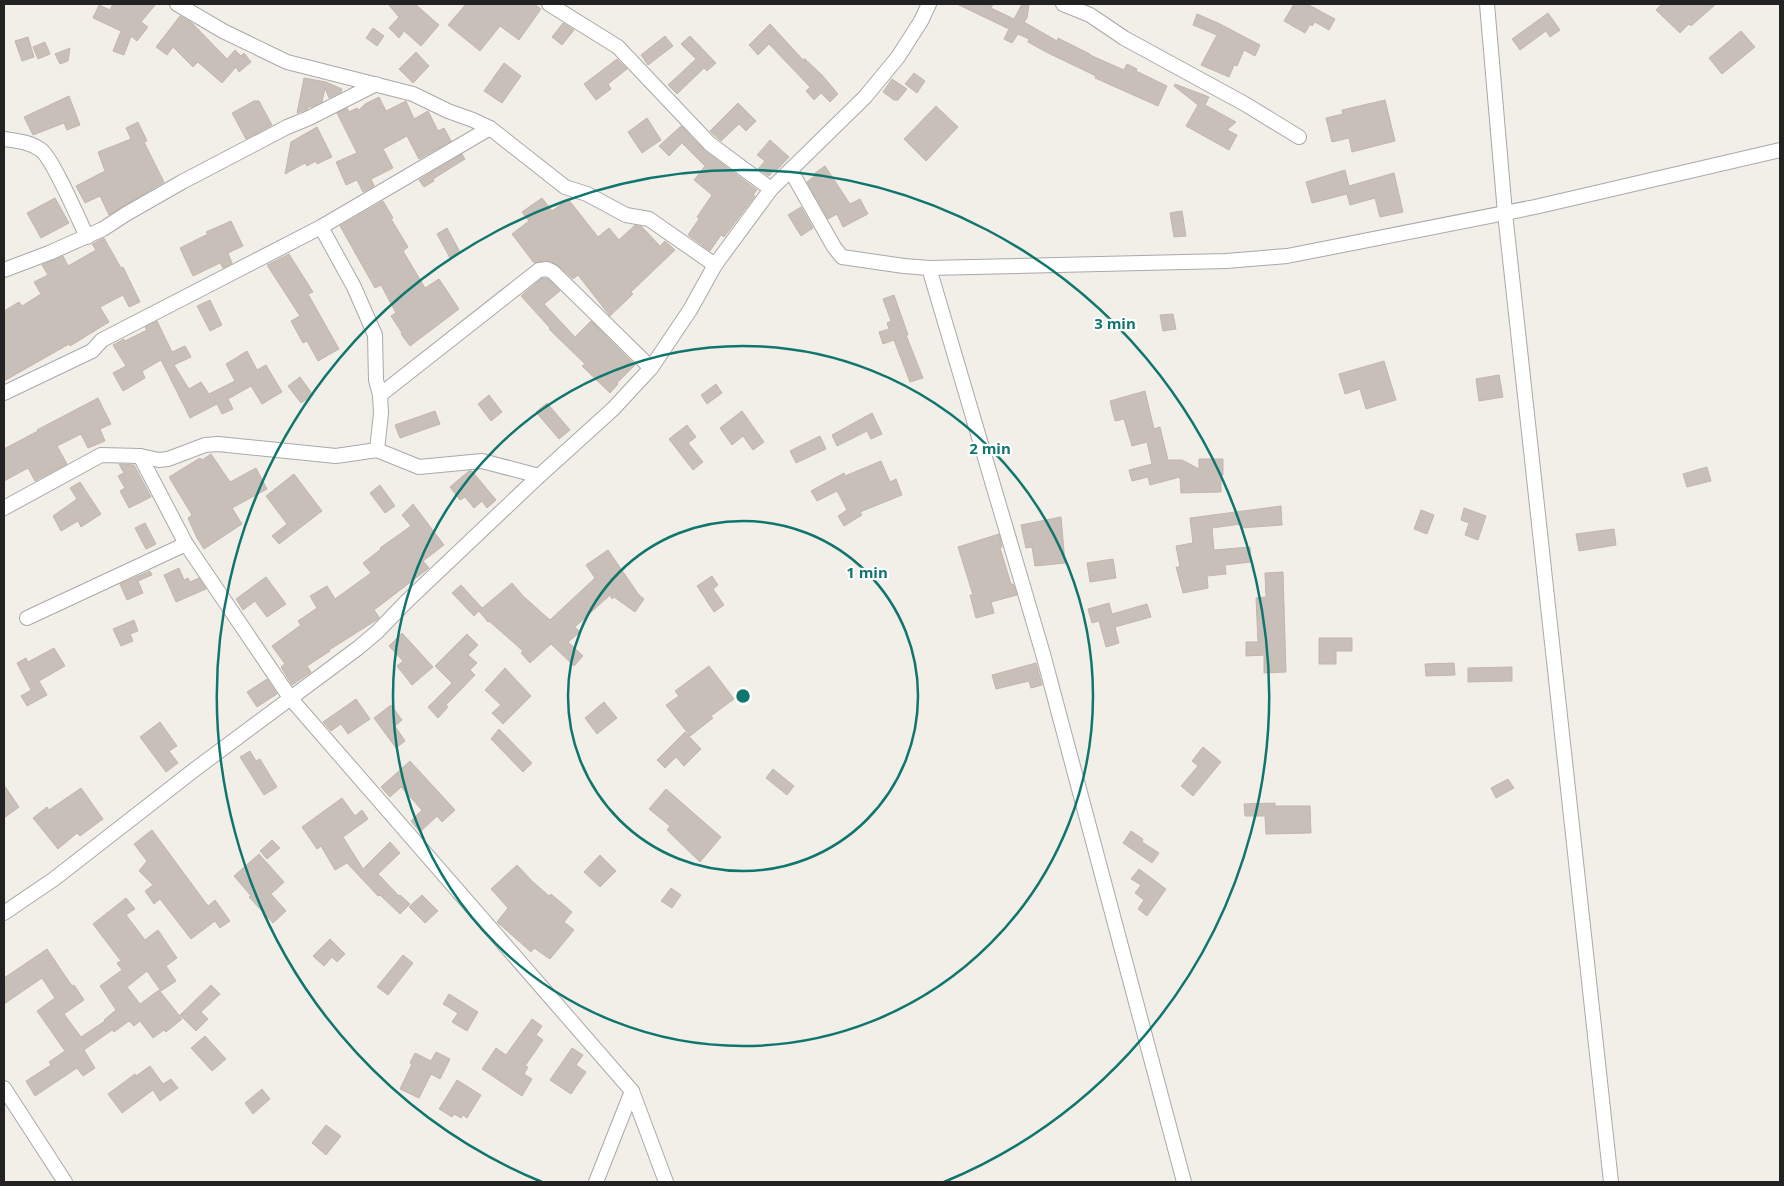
<svg xmlns="http://www.w3.org/2000/svg" width="1784" height="1186" viewBox="0 0 1784 1186" font-family="'Open Sans',sans-serif">
	<style>
		.building { fill: #c7bfb8; stroke: #c4b6ab }
		.lines { fill: none; stroke-linecap: round; stroke-linejoin: round }
		.minor-casing { stroke: #a9a9a9; stroke-width: 16 }
		.minor { stroke: #fff; stroke-width: 14 }
		.ring { fill: none; stroke: #0f766e; stroke-width: 2.5 }
		.centre { fill: #0f766e; stroke: #fff; stroke-width: 2.5 }
		.ring-label { font-size: 15px; text-anchor: middle; font-weight: bold; fill: #0f766e; stroke: #fff; stroke-width: 4.5; stroke-linejoin: round; paint-order: stroke }
	</style>
	<rect width="100%" height="100%" fill="#f2efe9"/>
	<g class="building">
		<path d="M113,4h43l-15,18 7,5 -11,14 -6,-5 -7,19 -11,-4 8,-20 -28,-13 6,-13 11,5z"/>
		<path d="M388,4h27l24,21 -18,21 -17,-15 -5,7 -10,-10 10,-11z"/>
		<path d="M466,4h68l7,5 -22,31 -19,-14 -20,25 -32,-26z"/>
		<path d="M957,4h36l-2,4 23,11 8,-15h7l-2,14 -3,4 33,19 1,-3 32,16v1l34,15 3,-6 10,5 -1,2 31,15 -9,20 -63,-28 1,-2 -50,-24 -18,-10 1,-3 -11,-5 -6,9 -8,-4 5,-10z"/>
		<path d="M1294,4h13l28,15 -6,11 -14,-8 -3,4 -2,-2 -5,9 -21,-12z"/>
		<path d="M1662,4h54l-25,22 -2,-2 -9,9 -24,-23z"/>
		<path d="M1548,13l12,17 -10,7 -4,-6 -26,19 -8,-11z"/>
		<path d="M1197,14l21,9 42,22 -5,11 -11,-6 -7,16 -3,-1 -5,12 -28,-12 16,-30 -24,-10z"/>
		<path d="M180,16l12,7 35,36 8,-9 6,6 3,-3 7,9 -12,10 -3,-5 -14,16 -24,-21 -5,5 -20,-20 -6,8 -11,-8z"/>
		<path d="M563,23l11,7 -12,15 -10,-8z"/>
		<path d="M770,24l35,38 -1,-4 18,17 16,19 -8,8 -9,-9 -7,7 -8,-9 4,-4 -41,-43 -11,11 -9,-10z"/>
		<path d="M373,28l11,8 -7,10 -11,-8z"/>
		<path d="M1741,31l14,16 -33,27 -13,-16z"/>
		<path d="M665,36l8,10 -25,19 -7,-10z"/>
		<path d="M690,36l26,27 -9,8 -3,-3 -27,26 -9,-9 28,-26 -15,-15z"/>
		<path d="M28,37l6,20 -12,4 -7,-20z"/>
		<path d="M45,42l5,12 -12,5 -5,-12z"/>
		<path d="M70,48l-2,13 -8,3 -5,-10z"/>
		<path d="M416,52l13,14 -16,17 -14,-14z"/>
		<path d="M617,59l10,10 -19,15 3,5 -15,11 -12,-16z"/>
		<path d="M504,63l17,13 -19,27 -18,-12z"/>
		<path d="M914,73l11,8 -8,12 -12,-9z"/>
		<path d="M304,78l22,4 16,7 -1,3 -12,6 -4,-10 -3,14 -11,5h-4l1,2 -11,4z"/>
		<path d="M892,79l15,10 -9,11h-4l-11,-8z"/>
		<path d="M1175,84l34,13 -4,8 31,17 -9,8 10,5 -8,15 -43,-24 12,-21 -24,-19z"/>
		<path d="M69,96l11,29 -13,5 -3,-7 -31,12 -9,-18z"/>
		<path d="M379,97l7,14 20,-10 8,18 14,-8 10,20 6,-3 7,13 -32,18 -12,-23 -24,13 10,19 -22,11 3,7 -11,6 -6,-12 -11,5 -10,-23 21,-9 -20,-40 10,-5 2,4 8,-4 2,2 6,-6z"/>
		<path d="M1385,100l10,41 -43,11 -3,-14 -17,4 -6,-24 17,-4 -1,-4z"/>
		<path d="M254,101h5l13,24 -26,14 -14,-26z"/>
		<path d="M738,103l18,18 -10,10 -7,-7 -18,17 -11,-10z"/>
		<path d="M936,106l22,21 -32,34 -22,-22z"/>
		<path d="M647,118l14,22 -19,13 -14,-21z"/>
		<path d="M138,122l9,19 -3,1 20,40 -55,33 -9,-19 -15,7 -9,-17 29,-15 -7,-19 33,-13 -5,-11z"/>
		<path d="M681,126l24,25 52,39 -4,5 2,1 -31,41 -3,-2 -11,16 -22,-16 11,-16 -2,-2 15,-22 -18,-15 11,-14 -23,-23 -13,13 -10,-10z"/>
		<path d="M317,127l15,30 -15,7 -1,-3 -9,5 -2,-3 -20,11 6,-32z"/>
		<path d="M770,140l19,17 -13,14 -2,-1 -5,6 -11,-7 7,-8 -8,-6z"/>
		<path d="M462,154l3,5 -32,20 1,2 -10,6 -5,-7z"/>
		<path d="M825,166l25,38 10,-5 8,15 -25,13 -6,-13 -9,5 -21,-37 10,-8 -2,-1z"/>
		<path d="M1345,170l4,16 45,-13 9,39 -23,5 -5,-19 -25,7 -3,-11 -35,9 -6,-21z"/>
		<path d="M55,198l14,25 -28,15 -14,-25z"/>
		<path d="M542,198l10,13 16,-12 30,38 11,-9 10,12 16,-15 7,2 18,19 5,-5 10,9 -44,42 2,2 -23,22 -32,-41 -5,4 -14,-13 -9,-5 -16,2 -22,-29 17,-13 -7,-9z"/>
		<path d="M383,201l10,17 -2,1 17,28 -5,4 22,37 14,-9 20,30 -49,37 -9,-12 1,-1 -11,-17 5,-3 -15,-28 -6,3 -35,-62z"/>
		<path d="M801,207l12,21 -12,8 -13,-21z"/>
		<path d="M1182,211l4,25 -12,1 -4,-24z"/>
		<path d="M231,221l12,25 -15,7 4,10 -9,5 -3,-5 -27,13 -13,-28 28,-14 -2,-2z"/>
		<path d="M447,228l13,24 -10,6 -13,-24z"/>
		<path d="M104,238l17,30 2,-1 17,35 -11,5 -6,-12 -23,12 9,15 -39,24 -1,-2 -65,37v-70l15,-9 3,4 19,-12 -7,-12 14,-7 -6,-10 21,-9 5,10 28,-16 -4,-6z"/>
		<path d="M289,254l24,38 -5,2 31,55 -21,12 -11,-20 -4,2 -12,-22 9,-5 -33,-51z"/>
		<path d="M542,278l6,1 12,12 -16,13 31,33 16,-16 44,44 -18,18 1,1 -8,9 -28,-27 3,-2 -36,-35 1,-1 -29,-32z"/>
		<path d="M894,295l14,40h-2l17,43 -13,4 -16,-42 -11,4 -4,-12 10,-3 -2,-6 4,-2 -8,-22z"/>
		<path d="M210,300l12,25 -12,6 -13,-25z"/>
		<path d="M1173,314l3,15 -13,2 -3,-16z"/>
		<path d="M157,321l15,31 13,-6 6,11 -17,8 15,24 12,-7 8,12 26,-13 -9,-17 21,-13 10,19 9,-5 16,27 -20,12 -11,-18 -23,13 5,10 -11,5 -5,-10 -27,14 -29,-58 -19,11 3,7 -22,13 -10,-18 13,-7 -13,-21 11,-6 1,2 22,-11 -2,-3z"/>
		<path d="M1384,361l12,39 -30,9 -6,-20 -15,5 -6,-20z"/>
		<path d="M1499,375l4,22 -24,4 -3,-22z"/>
		<path d="M300,377l13,18 -12,8 -13,-17z"/>
		<path d="M716,384l6,9 -15,11 -6,-9z"/>
		<path d="M1145,391l9,38 6,-2 8,33h14l17,9v-10h24v16h-2v17l-40,1 -1,-16 -30,8 -2,-8 -16,4 -3,-11 23,-6 -5,-22 -15,4 -8,-27 -9,2 -5,-20z"/>
		<path d="M489,395l13,17 -11,9 -13,-17z"/>
		<path d="M98,398l13,26 -11,5 5,12 -17,7 -7,-14 -24,12 10,18 -32,17 -7,-13 -24,13v-32l34,-18 -1,-1z"/>
		<path d="M547,403l23,27 -11,9 -23,-27z"/>
		<path d="M435,411l5,13 -40,14 -5,-13z"/>
		<path d="M742,411l22,31 -11,8 -10,-14 -11,9 -12,-17z"/>
		<path d="M872,413l10,21 -11,5 -4,-8 -30,15 -5,-11z"/>
		<path d="M687,425l9,12 -8,6 15,19 -10,8 -24,-31z"/>
		<path d="M820,436l6,13 -30,14 -6,-12z"/>
		<path d="M211,454l19,28 26,-14 11,21 -35,19 10,16 -38,25 -7,-11 -9,-20 4,-3 -23,-38 31,-19 2,2z"/>
		<path d="M881,461l9,21 6,-3 6,16 -42,17 2,3 -18,11 -6,-10 9,-6 -10,-19 -20,10 -6,-10 33,-18 1,3z"/>
		<path d="M119,464l15,1 17,32 -22,11 -9,-17 5,-3 -7,-12 6,-3z"/>
		<path d="M1707,467l4,14 -24,6 -4,-13z"/>
		<path d="M469,471h3l24,29 -9,8 -5,-7 -8,7 -9,-11 -5,3 -10,-13z"/>
		<path d="M294,474l28,37 -43,33 -7,-8 15,-12 -21,-28z"/>
		<path d="M80,482l21,32 -20,13 -3,-6 -17,10 -8,-15 24,-17 -7,-11z"/>
		<path d="M380,485l15,21 -10,7 -15,-20z"/>
		<path d="M413,504l31,41 -21,16 6,7 -55,42 5,7 -1,2 -49,31 1,1 -23,15 4,6 -19,13 -11,-18 4,-3 -13,-18 29,-21 -3,-4 19,-13 -7,-12 17,-10 8,13 36,-26 -8,-10 18,-14 -1,-1 31,-22 -9,-11z"/>
		<path d="M1281,506l1,19 -41,3v-4l-29,4 2,22 36,-3 1,15 -26,3 1,9 -19,2 1,12 -25,5 -7,-26h4l-4,-21 17,-3 -3,-25z"/>
		<path d="M1464,508l22,8 -8,24 -13,-5 4,-12 -8,-3z"/>
		<path d="M1421,510l13,5 -7,19 -13,-5z"/>
		<path d="M1061,517l4,46 -30,3 -3,-19 -6,1 -5,-23z"/>
		<path d="M145,523l11,21 -10,5 -11,-21z"/>
		<path d="M1614,529l2,16 -37,6 -3,-17z"/>
		<path d="M999,534l3,13 -2,1 11,36h2l4,11 -26,7 3,11 -18,5 -6,-23h3l-15,-48z"/>
		<path d="M608,550l31,45 5,4 -9,13 -21,-15 -2,2 -2,-4 -35,32 5,5 -12,10 15,14 -9,10 -23,-22 -21,19 -9,-10 2,-2 -34,-30 -1,1 -9,-11 -5,5 -22,-23 9,-8 21,23 -1,1 31,-26 11,13 27,24 45,-42 -9,-13z"/>
		<path d="M1113,559l3,19 -26,4 -3,-19z"/>
		<path d="M179,568l5,12 4,-2 2,4 9,-4 7,11 -30,13 -12,-27z"/>
		<path d="M150,571l2,4 -14,6 5,12 -16,7 -7,-16z"/>
		<path d="M1283,572l3,100 -22,1v-18l-18,1v-14h12l-2,-44 10,-1 -1,-24z"/>
		<path d="M712,576l6,9 -5,4 11,16 -10,7 -17,-26z"/>
		<path d="M266,577l20,27 -19,13 -12,-16 -12,9 -7,-11z"/>
		<path d="M1109,603l3,11 35,-10 4,13 -36,10 4,16 -13,4 -7,-26 -7,2 -4,-14z"/>
		<path d="M134,620l4,11 -8,3 3,7 -12,5 -8,-17z"/>
		<path d="M402,633l31,34 -21,18 -15,-19 6,-5 -14,-15z"/>
		<path d="M467,634l11,11 -10,10 9,8 -7,7 5,5 -29,30 2,2 -10,11 -10,-11 24,-24 -17,-17z"/>
		<path d="M1319,638h33v13h-16v13h-17z"/>
		<path d="M54,648l11,18 -26,15 8,14 -20,11 -6,-10 10,-6 -14,-27 9,-5 2,4z"/>
		<path d="M1036,663l6,22 -11,3 -2,-7 -33,8 -4,-14z"/>
		<path d="M1454,663l1,12 -29,1 -1,-12z"/>
		<path d="M709,666l25,33 -23,17 2,2 -23,18 -24,-31 13,-9 -4,-5z"/>
		<path d="M1512,667v14l-44,1v-14z"/>
		<path d="M505,668l26,28 -28,28 -11,-11 9,-8 -16,-15z"/>
		<path d="M267,679l10,15 -20,13 -10,-15z"/>
		<path d="M356,699l14,20 -22,15 -7,-10 -10,7 -8,-9z"/>
		<path d="M604,702l13,16 -20,16 -12,-16z"/>
		<path d="M391,705l11,15 -7,6 10,15 -9,7 -22,-30z"/>
		<path d="M160,722l17,24 -8,5 9,12 -12,9 -26,-35z"/>
		<path d="M499,729l33,34 -9,9 -32,-33z"/>
		<path d="M685,732l16,17 -17,17 -8,-9 -11,11 -8,-8z"/>
		<path d="M1203,747l18,15 -28,34 -12,-10 17,-20 -6,-5z"/>
		<path d="M250,751l6,10 4,-2 17,28 -13,8 -24,-38z"/>
		<path d="M410,761l45,49 -13,12 -5,-6 -17,16 -9,-11 11,-11 -21,-23 -11,10 -9,-10z"/>
		<path d="M773,769l21,17 -7,9 -21,-17z"/>
		<path d="M1508,779l6,9 -18,10 -5,-10z"/>
		<path d="M4,785l15,22 -15,11z"/>
		<path d="M81,788l22,31 -23,17 -3,-3 -19,16 -25,-31 14,-11 2,3z"/>
		<path d="M666,789l55,48 -21,25 -33,-32 3,-4 -21,-17z"/>
		<path d="M342,798l13,18 7,-6 6,9 -25,18 20,32 27,-27 10,11 -22,21 21,22 1,-1 10,9 -10,10 -20,-19 -2,1 -31,-33 -12,7 -14,-24 -4,3 -15,-22z"/>
		<path d="M1275,803v3h35l1,27 -45,1 -1,-18h-20l-1,-12z"/>
		<path d="M152,830l56,76 7,-6 15,21 -10,7 -5,-7 -24,18 -31,-40 -6,5 -9,-13 8,-6 -14,-14 8,-10 -13,-17z"/>
		<path d="M1131,831l12,8 -1,3 17,11 -7,10 -29,-20z"/>
		<path d="M272,840l8,8 -13,11 -7,-8z"/>
		<path d="M259,854l25,28 -13,12 15,17 -13,12 -24,-26 2,-1 -17,-20z"/>
		<path d="M600,855l16,16 -16,16 -16,-15z"/>
		<path d="M517,865l15,16 17,15 2,-2 21,18 -8,10 10,8 -24,29 -16,-11 -3,4 -34,-30 11,-14 -17,-19z"/>
		<path d="M1139,869l27,20 -19,27 -9,-7 6,-9 -9,-7 6,-8 -10,-6z"/>
		<path d="M671,888l10,7 -9,13 -11,-7z"/>
		<path d="M422,895l16,16 -13,12 -16,-16z"/>
		<path d="M126,898l9,11 -9,6 19,25 13,-10 19,28 -11,8 10,15 -15,10 -14,-20 -20,16 13,17 19,-14 23,29 -16,13 -2,-2 -11,8 -13,-17 -6,5 -5,-5 -15,11 -2,-2 -28,20 11,18 -12,8 -6,-8 -42,28 -9,-15 25,-16 -2,-3 16,-11 -28,-40 18,-13 -13,-20 -38,26v-26l43,-29 25,37 2,-1 10,15 -20,14 17,23 24,-16 -1,-1 12,-10 -16,-24 22,-16 -5,-7 4,-2 -28,-37z"/>
		<path d="M330,939l15,15 -8,8 -5,-5 -8,9 -11,-10z"/>
		<path d="M403,955l10,8 -25,32 -11,-8z"/>
		<path d="M211,985l9,9 -19,18 7,7 -12,12 -16,-16z"/>
		<path d="M449,994l29,18 -11,19 -15,-9 6,-9 -15,-9z"/>
		<path d="M532,1019l10,7 -6,9 7,5 -18,26 3,1 -4,7 8,5 -10,17 -40,-27 14,-21 10,7z"/>
		<path d="M205,1036l21,23 -14,12 -21,-23z"/>
		<path d="M572,1048l11,7 -7,10 10,7 -15,22 -21,-14z"/>
		<path d="M436,1052l14,7 -10,20 -9,-5 -12,24 -19,-9 12,-25 -2,-1 5,-10 16,8z"/>
		<path d="M150,1066l13,18 8,-5 7,9 -18,13 -7,-11 -31,23 -14,-19 27,-20 1,2z"/>
		<path d="M457,1080l24,15 -14,23 -4,-3 -2,3 -7,-4 -2,3 -13,-8z"/>
		<path d="M262,1089l8,10 -17,15 -8,-11z"/>
		<path d="M326,1125l15,11 -15,19 -14,-12z"/>
	</g>
	<g class="lines">
		<defs>
			<g id="minor">
				<path d="M177,4l46,27 64,31 126,32 35,17 25,9 17,8 75,59 22,7 39,21 23,4 66,46"/>
				<path d="M549,4l69,43 92,97 61,45"/>
				<path d="M1063,4l27,11 34,23 121,66 54,33"/>
				<path d="M1487,4l18,209 106,969"/>
				<path d="M4,139c13,2 26,3 37,11 12,9 38,70 46,87"/>
				<path d="M791,171l43,76 8,10 62,9 25,2 297,-7 61,-5 248,-49 245,-57"/>
				<path d="M321,227l33,60 21,48 1,45 4,15 1,18 -4,37"/>
				<path d="M929,268l114,386 141,528"/>
				<path d="M4,270l45,-17 54,-24 23,-15 56,-32 105,-55 22,-9 67,-34"/>
				<path d="M4,393l88,-42 10,-11 219,-113 169,-99"/>
				<path d="M380,395l159,-125 8,-1 6,3 98,96"/>
				<path d="M140,456l46,88 105,155 341,392 34,91"/>
				<path d="M4,508l97,-53 39,1 19,4 9,-1 37,-14 13,-1 118,12 41,-6 42,17 63,-6 57,15"/>
				<path d="M27,618l159,-74"/>
				<path d="M4,913l50,-34 144,-112 160,-119 19,-16 29,-30 133,-126 74,-67 38,-41 39,-58 25,-45 56,-76 94,-92 33,-40 23,-36 8,-17"/>
				<path d="M4,1088l61,94"/>
				<path d="M596,1182l36,-91"/>
			</g>
		</defs>
		<use href="#minor" class="minor-casing"/>
		<use href="#minor" class="minor"/>
	</g>
	<g class="ring">
		<circle cx="743" cy="696" r="175"/>
		<circle cx="743" cy="696" r="350"/>
		<path d="M542 1182A526 526 0 1 1 944 1182"/>
	</g>
	<circle cx="743" cy="696" r="8" class="centre"/>
	<g class="ring-label">
		<text x="1115" y="329">3 min</text>
		<text x="990" y="454">2 min</text>
		<text x="867" y="578">1 min</text>
	</g>
	<rect width="1784" height="1186" fill="none" stroke="#222222" stroke-width="10"/>
</svg>
